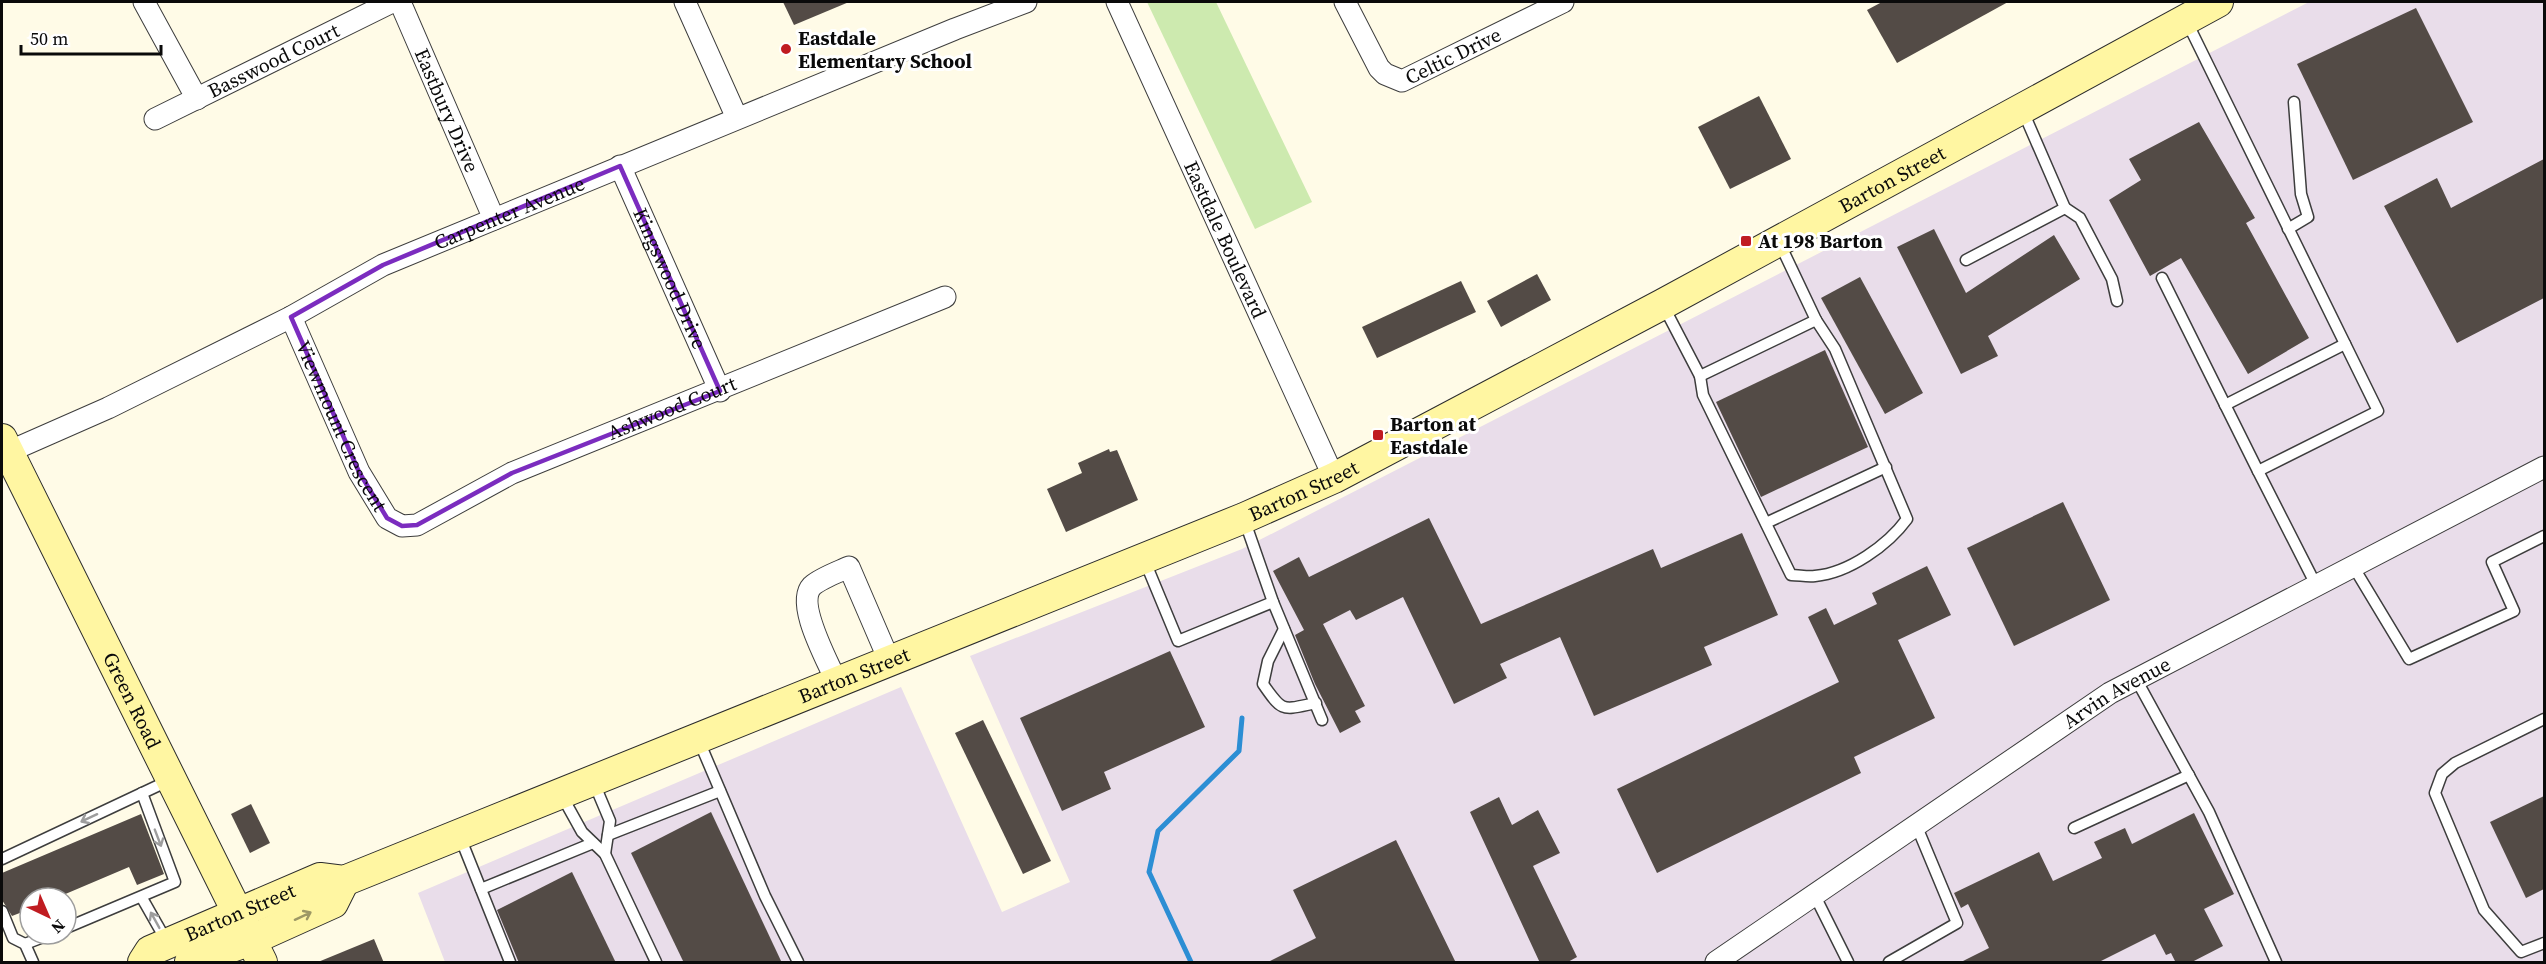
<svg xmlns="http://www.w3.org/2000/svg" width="2546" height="964" viewBox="0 0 2546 964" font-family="'Source Serif 4',serif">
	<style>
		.industrial { fill: #e9ddea }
		.green { fill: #cdeaaf }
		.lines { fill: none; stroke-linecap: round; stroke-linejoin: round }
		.stream { stroke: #2c8ed4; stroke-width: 5 }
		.building { fill: #534b46 }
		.lane-casing { stroke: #3d3d3d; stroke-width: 13 }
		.street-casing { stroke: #3d3d3d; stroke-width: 23 }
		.secondary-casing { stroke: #2c2c2c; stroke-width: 32 }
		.lane { stroke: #fff; stroke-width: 10 }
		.street { stroke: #fff; stroke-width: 21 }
		.secondary { stroke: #fff6a2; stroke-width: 30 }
		.oneway { stroke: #9d9d9d }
		.oneway2 { stroke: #9d9865 }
		.marked { fill: none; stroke: #7b2cbf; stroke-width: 4.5; stroke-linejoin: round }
		.poi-dot { fill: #c01c21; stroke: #fff; stroke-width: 2 }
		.labels { text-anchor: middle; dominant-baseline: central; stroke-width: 6; stroke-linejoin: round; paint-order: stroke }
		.poi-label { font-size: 20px; font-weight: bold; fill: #0a0a0a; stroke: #fff; text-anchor: start }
		.street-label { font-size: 20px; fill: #0a0a0a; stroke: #fff }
	</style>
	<rect width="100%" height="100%" fill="#fffbe7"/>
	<path class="industrial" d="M2309,2h235v960h-2099l-27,-69 483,-206 101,225 68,-30 -100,-226 272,-107z"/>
	<path class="green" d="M1147,2h69l96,200 -57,27z"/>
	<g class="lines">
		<path class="stream" d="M1191,962l-42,-90 9,-41 81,-80 3,-33"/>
	</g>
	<g class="building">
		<path d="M783,2h66l-55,23z"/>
		<path d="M1882,2h126l-111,61 -30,-53z"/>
		<path d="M2416,8l57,114 -120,58 -56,-116z"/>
		<path d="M1759,96l32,63 -61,30 -32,-62z"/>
		<path d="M2199,122l56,96 -9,5 63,115 -61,36 -67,-116 -31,18 -41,-76 32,-20 -12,-21z"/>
		<path d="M2544,159v139l-87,45 -73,-137 53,-28 14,30z"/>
		<path d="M1934,229l32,64 88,-58 26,44 -92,57 10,20 -37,18 -64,-127z"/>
		<path d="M1537,274l14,26 -50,27 -14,-26z"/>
		<path d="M1860,277l63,116 -38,21 -64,-116z"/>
		<path d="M1461,281l15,31 -99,46 -15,-31z"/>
		<path d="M1825,350l43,97 -107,50 -45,-95z"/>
		<path d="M1109,449l1,3 7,-2 21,50 -72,32 -19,-43 35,-16 -4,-10z"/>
		<path d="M2063,502l47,98 -96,46 -47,-98z"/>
		<path d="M1429,518l52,106 172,-75 8,19 81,-35 36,82 -74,32 8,18 -118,51 -34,-79 -60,27 7,14 -53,26 -51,-107 -47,23 -6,-10 -27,14 42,82 -10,5 6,11 -21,11 -25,-49 -20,-49 9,-5 -31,-59 26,-14 10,20z"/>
		<path d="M1927,566l24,49 -53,25 37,78 -81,39 7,16 -204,100 -40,-84 222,-107 -31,-65 18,-9 8,17 43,-21 -5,-11z"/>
		<path d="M1170,651l35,76 -101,45 7,17 -49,22 -42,-93z"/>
		<path d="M983,720l68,141 -28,13 -68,-141z"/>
		<path d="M2544,796v93l-18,9 -36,-76z"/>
		<path d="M1499,797l13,28 26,-15 22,43 -27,13 44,91 -11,6h-26l-70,-151z"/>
		<path d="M251,804l19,39 -20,10 -19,-39z"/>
		<path d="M711,812l71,151h-98l-53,-110z"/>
		<path d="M2194,813l40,81 -30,15 19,37 -33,17h-14l-5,-10 -5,2 -11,-21 -58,29h-138l30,-15 -21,-44 -7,4 -7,-15 85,-41 14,29 49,-23 -8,-16 31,-14 7,16z"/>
		<path d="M141,814l23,60 -27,11 -8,-18 -73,31h-26v11l-18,7 -10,-16v-27z"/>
		<path d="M1396,840l60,123h-190l50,-25 -23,-48z"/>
		<path d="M572,872l44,91h-97l-22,-53z"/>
		<path d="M374,939l10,24h-66v-1z"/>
	</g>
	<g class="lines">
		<defs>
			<g id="lane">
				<path d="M2187,22l191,389 -120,60 58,114"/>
				<path d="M2065,208l15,10 32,61 5,22"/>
				<path d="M2288,229l20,-12 -7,-23 -7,-92"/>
				<path d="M1966,260l99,-52 -43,-99"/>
				<path d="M2162,278l96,193"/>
				<path d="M1664,307l36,69 116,-56 -37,-78"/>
				<path d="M1700,376l3,19 88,180c8,0 16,2 24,1 34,-3 73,-31 92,-57l-72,-170 -19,-29"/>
				<path d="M2225,405l120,-61"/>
				<path d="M1244,519l29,83 49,118"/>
				<path d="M1766,523l120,-56"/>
				<path d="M1144,559l34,82 95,-39"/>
				<path d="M2353,566l56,93 105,-48 -22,-49 52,-26"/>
				<path d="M1284,629l-16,32 -5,23c20,29 19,26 53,19"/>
				<path d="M2136,679l73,133 67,150"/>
				<path d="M2544,719l-89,44 -13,11 -7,19 49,117 37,42 23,-9"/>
				<path d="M699,741l66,155 33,66"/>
				<path d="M594,783l16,38 -5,33"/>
				<path d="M562,796l20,36 23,22 51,108"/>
				<path d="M2074,828l115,-53"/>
				<path d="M608,835l112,-44"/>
				<path d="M460,837l50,125"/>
				<path d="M2,859l168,-79"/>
				<path d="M481,889l112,-46"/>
				<path d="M1815,896l33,66"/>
				<path d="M142,898l25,44"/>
				<path d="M2,911l11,27 12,6 8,18"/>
				<path d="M66,928l109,-46 -33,-89"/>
				<path d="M25,944l26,-10"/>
				<path d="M1889,962l68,-39 -40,-96"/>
			</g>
			<g id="street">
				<path d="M144,2l53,97"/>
				<path id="s1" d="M400,2l94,217"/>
				<path d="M685,2l52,116"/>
				<path id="s2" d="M1117,2l217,476"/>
				<path id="s3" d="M1345,2l34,66 6,6 17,7 161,-79"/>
				<path id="s4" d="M155,119l237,-117"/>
				<path id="s5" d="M620,166l100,225"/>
				<path id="s6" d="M291,317l68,155 28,46 15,8 15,-1 95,-52 433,-176"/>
				<path id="s7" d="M8,452l100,-44 183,-91 92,-52 572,-236 71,-27"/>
				<path d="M836,681c-8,-20 -41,-77 -24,-95 9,-8 26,-14 37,-19l40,93"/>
				<path id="s8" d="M1716,962l394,-269 434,-226"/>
			</g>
			<g id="secondary">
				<path id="s9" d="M2,439l260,523"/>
				<path id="s10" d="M143,962l7,-11 170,-73 24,3 900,-363 90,-40 329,-174 555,-302"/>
				<path d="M190,962l61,-22 82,-37 11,-22"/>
			</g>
		</defs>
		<use href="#lane" class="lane-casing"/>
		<use href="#street" class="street-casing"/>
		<use href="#secondary" class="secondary-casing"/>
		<use href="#lane" class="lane"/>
		<use href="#street" class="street"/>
		<use href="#secondary" class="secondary"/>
	</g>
	<defs><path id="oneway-shaft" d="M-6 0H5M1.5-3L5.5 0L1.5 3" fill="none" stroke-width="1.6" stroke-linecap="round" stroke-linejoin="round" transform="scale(1.5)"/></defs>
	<g class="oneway">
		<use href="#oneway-shaft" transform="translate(89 818) rotate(155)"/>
		<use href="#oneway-shaft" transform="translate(158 838) rotate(69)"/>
		<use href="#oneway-shaft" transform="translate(155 920) rotate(-119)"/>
	</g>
	<use class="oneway2" href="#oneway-shaft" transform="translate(303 916) rotate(-25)"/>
	<path class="marked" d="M620,166l100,225 -208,82 -95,52 -15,1 -15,-8 -28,-46 -68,-155 92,-52z"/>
	<g class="poi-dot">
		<circle cx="786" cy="49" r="6"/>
		<rect x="1740" y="235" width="12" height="12" rx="3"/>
		<rect x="1372" y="429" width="12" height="12" rx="3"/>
	</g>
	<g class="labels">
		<g class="poi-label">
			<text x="798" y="38">Eastdale<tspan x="798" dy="23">Elementary School</tspan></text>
			<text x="1758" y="241">At 198 Barton</text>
			<text x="1390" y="424">Barton at<tspan x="1390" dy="23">Eastdale</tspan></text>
		</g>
		<g class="street-label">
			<text stroke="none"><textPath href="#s3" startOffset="158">Celtic Drive</textPath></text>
			<text stroke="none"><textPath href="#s4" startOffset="132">Basswood Court</textPath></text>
			<text stroke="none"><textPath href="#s1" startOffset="118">Eastbury Drive</textPath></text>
			<text stroke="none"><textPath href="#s10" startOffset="1924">Barton Street</textPath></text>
			<text stroke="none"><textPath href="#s7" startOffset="556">Carpenter Avenue</textPath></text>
			<text stroke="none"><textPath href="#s2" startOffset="261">Eastdale Boulevard</textPath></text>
			<text stroke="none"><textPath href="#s5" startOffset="123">Kingswood Drive</textPath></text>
			<text stroke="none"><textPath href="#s6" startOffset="536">Ashwood Court</textPath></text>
			<text stroke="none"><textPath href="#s6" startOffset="120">Viewmount Crescent</textPath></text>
			<text stroke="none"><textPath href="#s10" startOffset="1258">Barton Street</textPath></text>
			<text stroke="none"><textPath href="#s10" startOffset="772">Barton Street</textPath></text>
			<text stroke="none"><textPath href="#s8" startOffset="483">Arvin Avenue</textPath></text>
			<text stroke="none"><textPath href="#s9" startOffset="292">Green Road</textPath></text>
			<text stroke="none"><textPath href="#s10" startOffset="111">Barton Street</textPath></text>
		</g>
	</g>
	<rect width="2546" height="964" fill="none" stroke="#0a0a0a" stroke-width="6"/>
	<g transform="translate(48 916) rotate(136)"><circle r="28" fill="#ffffff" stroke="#9d9d9d" stroke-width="1.5"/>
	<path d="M0-4.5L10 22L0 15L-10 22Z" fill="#c01c21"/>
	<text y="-9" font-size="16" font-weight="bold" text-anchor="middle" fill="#0a0a0a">N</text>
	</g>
	<path d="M21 45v9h140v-9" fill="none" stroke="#0a0a0a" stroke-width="3"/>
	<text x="30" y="45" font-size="18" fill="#0a0a0a" stroke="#ffffff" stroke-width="4.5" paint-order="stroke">50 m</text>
</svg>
